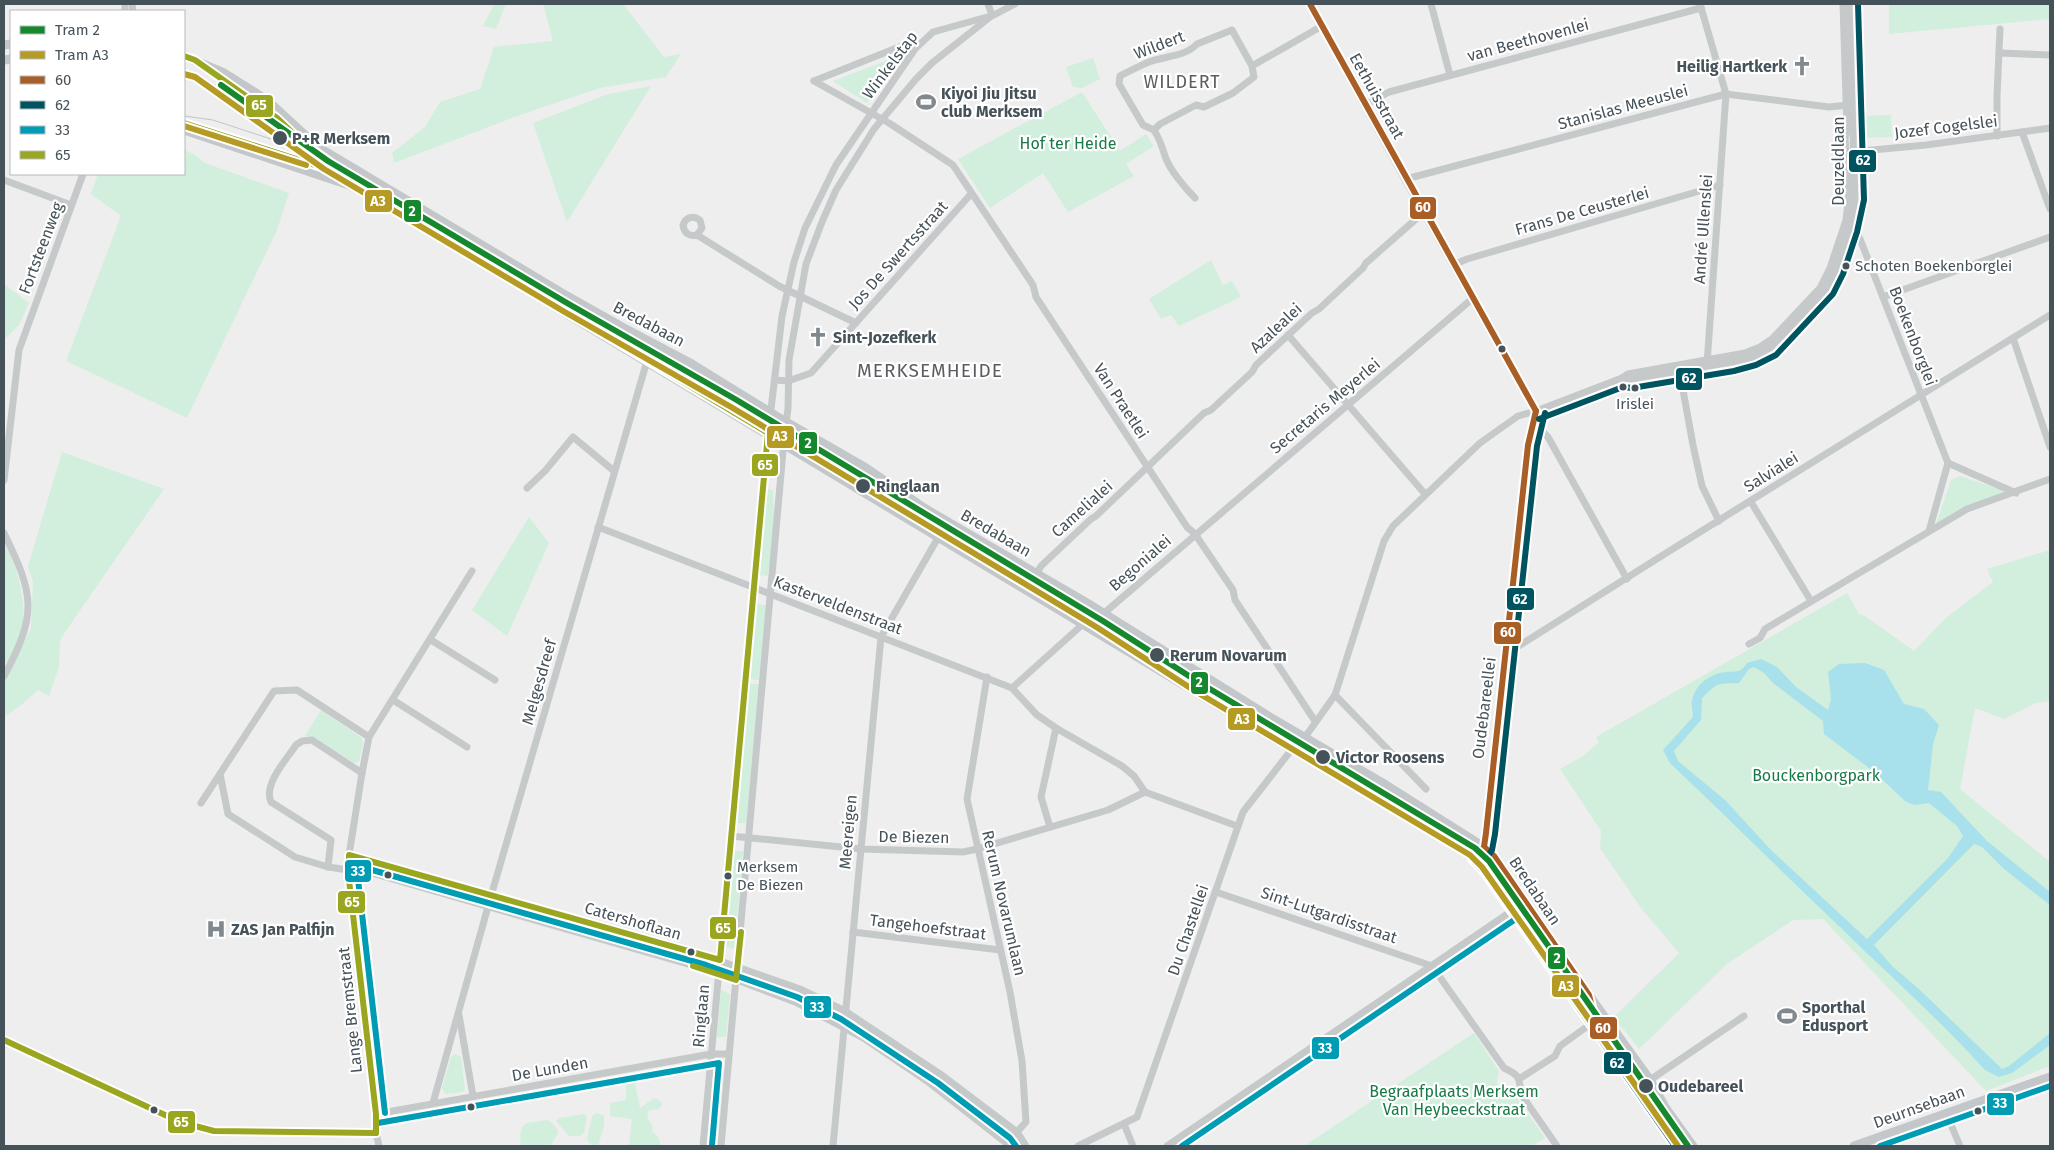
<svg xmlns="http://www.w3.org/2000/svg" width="2054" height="1150" viewBox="0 0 2054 1150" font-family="'Fira Sans',sans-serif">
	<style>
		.green { fill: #d2eedc }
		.water { fill: #a8e1ec; fill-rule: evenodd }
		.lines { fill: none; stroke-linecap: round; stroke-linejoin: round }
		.minor { stroke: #c6c9ca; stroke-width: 7 }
		.major { stroke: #c3c7ca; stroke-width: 9 }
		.tram { stroke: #c2c4c5; stroke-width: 1 }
		.bus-1-casing { stroke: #fff; stroke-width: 10 }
		.bus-2-casing { stroke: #fff; stroke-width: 10 }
		.bus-3-casing { stroke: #fff; stroke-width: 10 }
		.bus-4-casing { stroke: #fff; stroke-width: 10 }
		.bus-1 { stroke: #a85e24; stroke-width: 6 }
		.bus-2 { stroke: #005460; stroke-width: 6 }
		.bus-3 { stroke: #009cb4; stroke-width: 6 }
		.bus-4 { stroke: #9aa61f; stroke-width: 6 }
		.tram-1-casing { stroke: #fff; stroke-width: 10 }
		.tram-2-casing { stroke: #fff; stroke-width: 10 }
		.tram-1 { stroke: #15882e; stroke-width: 6 }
		.tram-2 { stroke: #b59b24; stroke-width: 6 }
		.stop-dot { fill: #46525a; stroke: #fff; stroke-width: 2 }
		.labels { text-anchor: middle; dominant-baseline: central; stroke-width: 4.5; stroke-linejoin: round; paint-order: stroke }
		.bus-label { font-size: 15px; fill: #46525a; stroke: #fff; text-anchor: start }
		.street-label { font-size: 16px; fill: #46525a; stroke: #fff }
		.poi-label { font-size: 16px; font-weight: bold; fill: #46525a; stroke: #fff; text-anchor: start }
		.stop-label { font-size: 16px; font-weight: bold; fill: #46525a; stroke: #fff; text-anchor: start }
		.park-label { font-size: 16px; fill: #177b45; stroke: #fff }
		.neighbourhood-label { font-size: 18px; letter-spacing: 1px; fill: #5a5e62; stroke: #fff }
		.quarter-label { font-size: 19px; letter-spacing: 1px; fill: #5a5e62; stroke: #fff }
		.line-badge { stroke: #fff; stroke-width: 2 }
		.badge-label { font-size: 14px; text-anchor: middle; font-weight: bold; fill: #fff }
	</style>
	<rect width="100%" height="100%" fill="#efeeee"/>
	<g class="green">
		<path d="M494,4h12l-10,25 -13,-3z"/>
		<path d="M543,4h80l41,53 17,-3 -15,23 -66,11 -83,28 -123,47 -2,-10 33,-26 15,-25 40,-13 14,-42 59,-6z"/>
		<path d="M1889,4h161v15l-161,15z"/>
		<path d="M898,56l3,4 -34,43 -34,-22z"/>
		<path d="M1093,58l7,21 -18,9 -9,-1 -7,-20z"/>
		<path d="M651,86l-84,136 -34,-99 75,-29z"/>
		<path d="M1082,92l38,59 26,-17 8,12 -28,18 8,12 -66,36 -25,-39 -53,35 -32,-49z"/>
		<path d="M1891,115l1,22 -30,1 -1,-22z"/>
		<path d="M184,150l10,4 11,9 84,30 -12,37 -90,188 -121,-57 55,-145 -30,-22 7,-20h86z"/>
		<path d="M1211,260l12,25 9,-4 9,16 -62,29 -8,-11 -10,4 -12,-20z"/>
		<path d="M4,284l25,19 -10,22 -15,15z"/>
		<path d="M62,452l102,37 -99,143 -5,9 -1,26 -10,29 -11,-6 -18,16 -16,11v-37l27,-52 2,-45 -5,-17z"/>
		<path d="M1960,476l42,14 3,6 -70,31 16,-47z"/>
		<path d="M767,489l6,1 1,27 -6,59 -10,-1z"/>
		<path d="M529,517l20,26 -42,93 -35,-26z"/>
		<path d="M4,539c13,30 25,64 17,97 -3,11 -12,21 -17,31z"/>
		<path d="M2050,550v151l-14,2 -32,16 -29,-11 -15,81 90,73v204l-64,25 -163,-172 -30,1 -66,44 -88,85 -25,-32 65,-64 -38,-45 -41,-60 1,-17 -41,-62 23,-13 16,-14 -3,-5 251,-144 12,21 6,2 49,35 33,-34 46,-35 -6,-13z"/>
		<path d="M756,604l10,1 -7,75 -10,-1z"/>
		<path d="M749,684h10l-13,139h-9z"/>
		<path d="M321,710l41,28 1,7 -4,17 -5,1 -38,-25 -11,-2z"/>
		<path d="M734,851h9l-9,98 -9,-3z"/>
		<path d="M721,990l9,4 -4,43h-9z"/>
		<path d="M857,1022l84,58 68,50v5l-5,1 -65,-50 -83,-58z"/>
		<path d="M1474,1033l25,38 -2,12 7,12 12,2 29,41 -13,8h-228z"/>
		<path d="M455,1054l6,3 4,32 -3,3 -17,2 -3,-6 9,-31z"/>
		<path d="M714,1068l10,1 -7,77h-10z"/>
		<path d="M632,1078h2l6,30 14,-10 5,2 3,4 -3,5 -10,1 -2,8 6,8 -1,5 7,7 1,8h-31l3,-27 -22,-3v-13l16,-3v-15z"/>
		<path d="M596,1113l8,3v10l-6,20h-6l-5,-7 5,-23z"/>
		<path d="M584,1114l3,3 -3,16 -4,3h-11l-13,-15 3,-3z"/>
		<path d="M547,1120l4,2 7,8 -1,5 -7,11h-29l-1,-11 2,-8 5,-4z"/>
	</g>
	<path class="water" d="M1761,659l16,8 19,20 32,23 3,-11 -3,-27 11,-8 26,-1 19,7 20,34 20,5 15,16 -6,19 -5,46 13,2 46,49 63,51v13l-46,-36 -22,-22 -8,-3 -100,101 18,21 28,24 82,79 7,-3 41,-33v12l-38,28 -13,4 -14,-7c-45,-50 -95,-94 -143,-141 -58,-55 -114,-111 -172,-166l-7,-13 30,-33c0,-5 -2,-11 -1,-16 3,-17 19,-28 35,-29 10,-1 14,1 20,-9zM1754,667l10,6 9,10 50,38 1,13 49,37 32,30 9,4 15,-2 28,23 6,10 -15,22 -81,81 -96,-89 -46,-50 -47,-39 -4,-10 27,-31 1,-22c17,-17 15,-14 37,-15l10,-14z"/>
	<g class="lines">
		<g class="minor">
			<path d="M132,4l1,7"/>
			<path d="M988,4l4,11"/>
			<path d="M1431,4l19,71"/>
			<path d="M1700,4l26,90 -19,270"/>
			<path d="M125,11v-7"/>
			<path d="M1999,53l51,2"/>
			<path d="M1252,66l2,11 -21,16 -29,14 -8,-2 -36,19 -6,6 -11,-5 -24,-41 1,-8c10,-5 19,-10 29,-14 15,-6 36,-5 48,-18l35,-14 20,36 70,-40"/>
			<path d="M814,81l75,42 64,42 80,120 3,12 151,230 8,7 38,56 2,10 80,121"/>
			<path d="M814,81l95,-38"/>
			<path d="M1365,105l24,-13 312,-84"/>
			<path d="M1154,130c5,8 8,16 11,26 4,13 20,32 30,42"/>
			<path d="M2022,132l28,77"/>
			<path d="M1997,136v-40l3,-67"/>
			<path d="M1851,152l75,-7 124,-17"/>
			<path d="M1406,179l320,-85 103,13 20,-2"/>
			<path d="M4,180l67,25"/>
			<path d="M1846,229l9,2 5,8 88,224"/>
			<path d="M697,235l5,-7 -2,-8c-7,-5 -14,-3 -17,5 1,8 6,12 14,10l82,51 77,37"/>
			<path d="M1453,265l14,-6 253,-74"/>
			<path d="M1883,297l167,-60"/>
			<path d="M1288,335l137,159"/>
			<path d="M2013,338l37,109"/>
			<path d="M1679,368l14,77 9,41 17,35"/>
			<path d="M1622,378l9,1 101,-17 21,-5 17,-9 55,-58 10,-19 14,-42 6,-30 -6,-195"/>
			<path d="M775,380l13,1 23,-8 160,-179"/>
			<path d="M1531,429l12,3 5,5 79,142"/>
			<path d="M1948,463l68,30"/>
			<path d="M4,480l15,-130 64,-176"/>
			<path d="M527,488l18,-17 28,-34 41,34"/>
			<path d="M1751,502l60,99"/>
			<path d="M598,527l414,161 25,27 19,13 66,38 12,10 11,16"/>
			<path d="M1929,531l19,-68"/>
			<path d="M4,533c30,62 34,80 0,143"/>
			<path d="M1037,573l4,-7 50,-47 5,-3 108,-103 7,-3 41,-38 4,-7 56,-52 7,-4 44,-41 3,-5 58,-51"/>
			<path d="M1103,614l369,-315"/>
			<path d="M431,640l64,40"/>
			<path d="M1749,644l11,-6 5,-9 202,-120 83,-30"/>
			<path d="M1506,650l8,-1 157,-99 379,-235"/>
			<path d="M987,677l-20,122 43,193 12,69 4,61 -19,21"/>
			<path d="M1012,688l71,-64"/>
			<path d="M1335,695l91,94"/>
			<path d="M393,700l74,47"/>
			<path d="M220,774l8,40 67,43 33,10 47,7 344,99 76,29 70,37 62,42 83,65"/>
			<path d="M1145,792l92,34"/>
			<path d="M201,803l73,-112 23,-1 72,47"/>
			<path d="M1050,827l-9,-30 15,-69"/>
			<path d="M731,836l130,13 102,3 14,-3 131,-39 37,-18"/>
			<path d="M349,855l29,7 331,95 91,32 45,22 98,65 74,56 9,14"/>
			<path d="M328,867l3,-27 -60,-38c-8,-18 16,-43 25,-57l6,-4 10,-1 50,33"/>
			<path d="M1216,892l216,74 72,102c21,10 12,11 19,29l34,49"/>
			<path d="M853,932l147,18"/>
			<path d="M459,1015l14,81"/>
			<path d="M4,1040l176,82 34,9 162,2"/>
			<path d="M1519,1079l36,-23 5,-10 32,-23"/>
			<path d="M1650,1080l94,-64"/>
			<path d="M433,1103l58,-207 156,-535"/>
			<path d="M1946,1113l14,33"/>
			<path d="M376,1114l335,-60h18"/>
			<path d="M1124,1124l9,22"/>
			<path d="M379,1146l-3,-13v-19l-28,-240 1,-19 13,-82 7,-36 103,-166"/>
			<path d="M703,1146l64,-703 15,-127 12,-54 11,-34 31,-63 79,-116 18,-17 54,-15"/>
			<path d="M721,1146l64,-717 3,-20 1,-49 17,-96 16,-42 14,-32 38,-61 42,-50 16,-16 58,-46 25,-13"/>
			<path d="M833,1146l48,-509 58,-101"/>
			<path d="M1078,1146l59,-29 106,-305 49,-63 16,-16 27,-38 49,-154 9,-15 87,-83 38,-27 18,-5 86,-33 6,-4 117,-21 15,-6 12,-8 48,-51 10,-20 16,-48 3,-26 -4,-56 2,-7 -4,-127"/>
			<path d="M1167,1146l358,-244"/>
		</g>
		<g class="major">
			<path d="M1310,4l96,175 130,232 -8,34 -42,388 -2,14 -3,4"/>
			<path d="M4,45l7,-1"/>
			<path d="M184,56l40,17 43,27 51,47 249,149 55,31 70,37 94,58 80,46 58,40 168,98 181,113 113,66 98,62 10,9 76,113 80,111 15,27 28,39"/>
			<path d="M4,60l7,-1"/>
			<path d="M184,130l165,55 27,14 861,518 238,139 9,10 101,144 10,20 83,116"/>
			<path d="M1854,1146l196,-69"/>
		</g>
		<path class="tram" d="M184,116l29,4 64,21"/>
		<defs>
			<g id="bus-1">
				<path d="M1310,4l226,407"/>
				<path d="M1484,847l10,9 95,139 5,20 92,131"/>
				<path d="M1479,853l5,-6 2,-14 42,-388 8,-34"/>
			</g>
			<g id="bus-2">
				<path d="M1539,419l84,-32 9,1 102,-17 22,-6 20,-10 57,-61 10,-20 14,-42 7,-32 -6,-196"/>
				<path d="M1472,859l12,13 191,274"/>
				<path d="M1486,859l6,-9 3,-16 42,-388 8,-33"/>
			</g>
			<g id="bus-3">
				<path d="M385,1113l-27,-234v-13l348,99 91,32 44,22 97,64 72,55 6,8"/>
				<path d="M378,1123l341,-60 -7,82"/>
				<path d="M1182,1146l341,-232 120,171 15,27 24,34"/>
				<path d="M1880,1146l170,-60"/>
			</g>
			<g id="bus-4">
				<path d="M184,56l11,4 82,58 25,24 28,20"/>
				<path d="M184,123l162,52 220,131 27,22 175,105 -48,527 -371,-105v25l27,234v19"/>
				<path d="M693,966l43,14 5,-48"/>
				<path d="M4,1040l176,82 34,9 162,2"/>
			</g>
		</defs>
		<use href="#bus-1" class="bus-1-casing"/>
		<use href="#bus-2" class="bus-2-casing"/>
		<use href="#bus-3" class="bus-3-casing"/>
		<use href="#bus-4" class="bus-4-casing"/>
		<use href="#bus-1" class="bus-1"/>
		<use href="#bus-2" class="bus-2"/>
		<use href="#bus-3" class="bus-3"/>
		<use href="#bus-4" class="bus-4"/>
		<defs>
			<path id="tram-1" d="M221,85l107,76 239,142 168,96 368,222 97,62 275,165 14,13 199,285"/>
			<g id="tram-2">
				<path d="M184,74l11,3 129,92 239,142 168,96 367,221 97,63 275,164 12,12 196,279"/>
				<path d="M184,126l122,39"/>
			</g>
		</defs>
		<use href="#tram-1" class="tram-1-casing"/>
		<use href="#tram-2" class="tram-2-casing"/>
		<use href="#tram-1" class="tram-1"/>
		<use href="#tram-2" class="tram-2"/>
	</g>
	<defs>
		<symbol id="church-bare" viewBox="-9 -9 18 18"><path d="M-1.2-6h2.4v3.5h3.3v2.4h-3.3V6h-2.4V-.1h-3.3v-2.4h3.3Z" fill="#81898e" stroke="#fff" stroke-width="2.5" paint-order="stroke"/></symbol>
		<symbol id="stadium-bare" viewBox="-9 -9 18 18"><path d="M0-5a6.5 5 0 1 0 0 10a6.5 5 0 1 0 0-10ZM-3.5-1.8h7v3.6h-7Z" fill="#81898e" stroke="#fff" stroke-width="2.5" paint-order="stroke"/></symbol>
		<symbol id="hospital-bare" viewBox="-9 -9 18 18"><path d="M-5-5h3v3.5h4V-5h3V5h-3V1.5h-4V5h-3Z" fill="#81898e" stroke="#fff" stroke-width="2.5" paint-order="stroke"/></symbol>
	</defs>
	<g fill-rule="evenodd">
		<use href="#church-bare" x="1788" y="52" width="28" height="28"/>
		<use href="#stadium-bare" x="912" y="88" width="28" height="28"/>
		<use href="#church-bare" x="804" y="323" width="28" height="28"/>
		<use href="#hospital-bare" x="202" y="915" width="28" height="28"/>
		<use href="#stadium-bare" x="1773" y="1002" width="28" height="28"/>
	</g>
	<g class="stop-dot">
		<circle cx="280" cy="138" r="8"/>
		<circle cx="1846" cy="266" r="4.5"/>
		<circle cx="1502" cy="349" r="4.5"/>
		<circle cx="1623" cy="387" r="4.5"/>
		<circle cx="1635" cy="388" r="4.5"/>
		<circle cx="863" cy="486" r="8"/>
		<circle cx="1157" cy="655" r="8"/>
		<circle cx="1323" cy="757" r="8"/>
		<circle cx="388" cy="875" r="4.5"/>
		<circle cx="728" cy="876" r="4.5"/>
		<circle cx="691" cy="952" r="4.5"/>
		<circle cx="1646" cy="1086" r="8"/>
		<circle cx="471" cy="1107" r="4.5"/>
		<circle cx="154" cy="1110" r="4.5"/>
		<circle cx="1978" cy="1111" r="4.5"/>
	</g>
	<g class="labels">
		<g class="bus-label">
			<text x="1855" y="266">Schoten Boekenborglei</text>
			<text x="1635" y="404" text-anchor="middle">Irislei</text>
			<text x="737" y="867">Merksem<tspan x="737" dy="18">De Biezen</tspan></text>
		</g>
		<g class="street-label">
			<text transform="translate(1528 40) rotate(-15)">van Beethovenlei</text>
			<text transform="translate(1159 45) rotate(-21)">Wildert</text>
			<text transform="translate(890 65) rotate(-53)">Winkelstap</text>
			<text transform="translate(1377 96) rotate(61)">Eethuisstraat</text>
			<text transform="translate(1623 107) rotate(-15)">Stanislas Meeuslei</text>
			<text transform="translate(1946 127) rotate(-7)">Jozef Cogelslei</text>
			<text transform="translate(1838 161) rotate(-90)">Deuzeldlaan</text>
			<text transform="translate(1582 211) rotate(-16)">Frans De Ceusterlei</text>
			<text transform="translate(1703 229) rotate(-86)">André Ullenslei</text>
			<text transform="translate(41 248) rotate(-69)">Fortsteenweg</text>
			<text transform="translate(898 255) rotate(-48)">Jos De Swertsstraat</text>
			<text transform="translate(649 324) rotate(28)">Bredabaan</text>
			<text transform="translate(1276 328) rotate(-43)">Azalealei</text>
			<text transform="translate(1913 336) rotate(69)">Boekenborglei</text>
			<text transform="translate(1121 401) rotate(57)">Van Praetlei</text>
			<text transform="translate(1325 406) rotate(-40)">Secretaris Meyerlei</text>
			<text transform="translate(1771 472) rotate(-32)">Salvialei</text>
			<text transform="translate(1082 509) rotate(-42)">Camelialei</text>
			<text transform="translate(996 533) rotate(30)">Bredabaan</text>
			<text transform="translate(1140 563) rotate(-41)">Begonialei</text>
			<text transform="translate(838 605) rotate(21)">Kasterveldenstraat</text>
			<text transform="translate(539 682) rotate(-74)">Melgesdreef</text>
			<text transform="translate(1484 708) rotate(-83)">Oudebareellei</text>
			<text transform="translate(848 832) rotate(-85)">Meereigen</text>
			<text transform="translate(914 837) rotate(1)">De Biezen</text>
			<text transform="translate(1535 891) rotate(56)">Bredabaan</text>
			<text transform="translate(1004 903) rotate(77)">Rerum Novarumlaan</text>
			<text transform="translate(1329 915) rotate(19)">Sint-Lutgardisstraat</text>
			<text transform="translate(633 921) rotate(16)">Catershoflaan</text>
			<text transform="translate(928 927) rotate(7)">Tangehoefstraat</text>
			<text transform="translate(1188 930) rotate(-71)">Du Chastellei</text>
			<text transform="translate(350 1010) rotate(-96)">Lange Bremstraat</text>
			<text transform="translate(701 1016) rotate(-85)">Ringlaan</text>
			<text transform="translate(550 1069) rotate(-10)">De Lunden</text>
			<text transform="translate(1919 1107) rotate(-20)">Deurnsebaan</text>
		</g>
		<g class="poi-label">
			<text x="1787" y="66" text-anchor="end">Heilig Hartkerk</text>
			<text x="941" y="93">Kiyoi Jiu Jitsu<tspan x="941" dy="18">club Merksem</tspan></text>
			<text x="833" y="337">Sint-Jozefkerk</text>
			<text x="231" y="929">ZAS Jan Palfijn</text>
			<text x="1802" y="1007">Sporthal<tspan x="1802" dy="18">Edusport</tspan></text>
		</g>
		<g class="stop-label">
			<text x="292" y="138">P+R Merksem</text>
			<text x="876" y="486">Ringlaan</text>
			<text x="1170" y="655">Rerum Novarum</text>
			<text x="1336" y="757">Victor Roosens</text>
			<text x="1658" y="1086">Oudebareel</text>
		</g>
		<g class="park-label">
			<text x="1068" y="143">Hof ter Heide</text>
			<text x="1816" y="775">Bouckenborgpark</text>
			<text x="1454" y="1091">Begraafplaats Merksem<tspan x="1454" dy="18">Van Heybeeckstraat</tspan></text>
		</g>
		<g class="neighbourhood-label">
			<text x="1182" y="82">WILDERT</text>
		</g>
		<g class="quarter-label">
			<text x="930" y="370">MERKSEMHEIDE</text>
		</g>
	</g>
	<g class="line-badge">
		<rect x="245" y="94" width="29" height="24" rx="5" fill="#9aa61f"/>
		<rect x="1848" y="149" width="29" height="24" rx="5" fill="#005460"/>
		<rect x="364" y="189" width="29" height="24" rx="5" fill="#b59b24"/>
		<rect x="1409" y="196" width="28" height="24" rx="5" fill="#a85e24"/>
		<rect x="403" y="199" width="19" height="24" rx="5" fill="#15882e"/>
		<rect x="1675" y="367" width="28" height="24" rx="5" fill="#005460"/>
		<rect x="766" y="425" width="29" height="24" rx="5" fill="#b59b24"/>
		<rect x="798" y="431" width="20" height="24" rx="5" fill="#15882e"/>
		<rect x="751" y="453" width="28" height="24" rx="5" fill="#9aa61f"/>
		<rect x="1506" y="587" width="29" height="24" rx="5" fill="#005460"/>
		<rect x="1493" y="621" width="29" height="24" rx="5" fill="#a85e24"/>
		<rect x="1190" y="671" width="19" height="24" rx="5" fill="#15882e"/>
		<rect x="1227" y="707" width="29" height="24" rx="5" fill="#b59b24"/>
		<rect x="344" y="859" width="28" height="24" rx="5" fill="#009cb4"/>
		<rect x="337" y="890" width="29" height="24" rx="5" fill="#9aa61f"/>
		<rect x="709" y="916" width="28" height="24" rx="5" fill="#9aa61f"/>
		<rect x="1547" y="946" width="19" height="24" rx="5" fill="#15882e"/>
		<rect x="1551" y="974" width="29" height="24" rx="5" fill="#b59b24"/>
		<rect x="803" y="995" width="29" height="24" rx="5" fill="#009cb4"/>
		<rect x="1589" y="1016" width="29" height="24" rx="5" fill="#a85e24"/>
		<rect x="1311" y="1036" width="29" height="24" rx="5" fill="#009cb4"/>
		<rect x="1603" y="1051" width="29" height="24" rx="5" fill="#005460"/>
		<rect x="1986" y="1092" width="29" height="24" rx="5" fill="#009cb4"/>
		<rect x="167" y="1110" width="29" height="24" rx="5" fill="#9aa61f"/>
	</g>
	<g class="badge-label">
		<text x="259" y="110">65</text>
		<text x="1863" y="165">62</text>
		<text x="378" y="206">A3</text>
		<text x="1423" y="212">60</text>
		<text x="412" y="216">2</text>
		<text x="1689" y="383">62</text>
		<text x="780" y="441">A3</text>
		<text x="808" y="448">2</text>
		<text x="765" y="470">65</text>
		<text x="1520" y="604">62</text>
		<text x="1508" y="637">60</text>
		<text x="1199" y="687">2</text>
		<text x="1242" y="724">A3</text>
		<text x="358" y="876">33</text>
		<text x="352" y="907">65</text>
		<text x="723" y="933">65</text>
		<text x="1557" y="963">2</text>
		<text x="1566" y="991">A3</text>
		<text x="817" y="1012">33</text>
		<text x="1603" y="1033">60</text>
		<text x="1325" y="1053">33</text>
		<text x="1617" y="1068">62</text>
		<text x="2000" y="1108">33</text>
		<text x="181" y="1127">65</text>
	</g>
	<rect width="2054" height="1150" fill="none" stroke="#46525a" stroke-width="10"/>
	<rect x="10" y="10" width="175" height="165" fill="#ffffff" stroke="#b5babd"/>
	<rect x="20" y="26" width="25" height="8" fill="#15882e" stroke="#b5babd"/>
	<text x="55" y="35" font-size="15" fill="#46525a">Tram 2</text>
	<rect x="20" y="51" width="25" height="8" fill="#b59b24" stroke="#b5babd"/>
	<text x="55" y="60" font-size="15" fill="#46525a">Tram A3</text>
	<rect x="20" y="76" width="25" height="8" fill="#a85e24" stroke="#b5babd"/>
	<text x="55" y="85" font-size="15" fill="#46525a">60</text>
	<rect x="20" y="101" width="25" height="8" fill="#005460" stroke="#b5babd"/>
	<text x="55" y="110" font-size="15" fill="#46525a">62</text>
	<rect x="20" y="126" width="25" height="8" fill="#009cb4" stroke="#b5babd"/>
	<text x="55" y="135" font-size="15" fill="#46525a">33</text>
	<rect x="20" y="151" width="25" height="8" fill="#9aa61f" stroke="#b5babd"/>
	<text x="55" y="160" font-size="15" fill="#46525a">65</text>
</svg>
